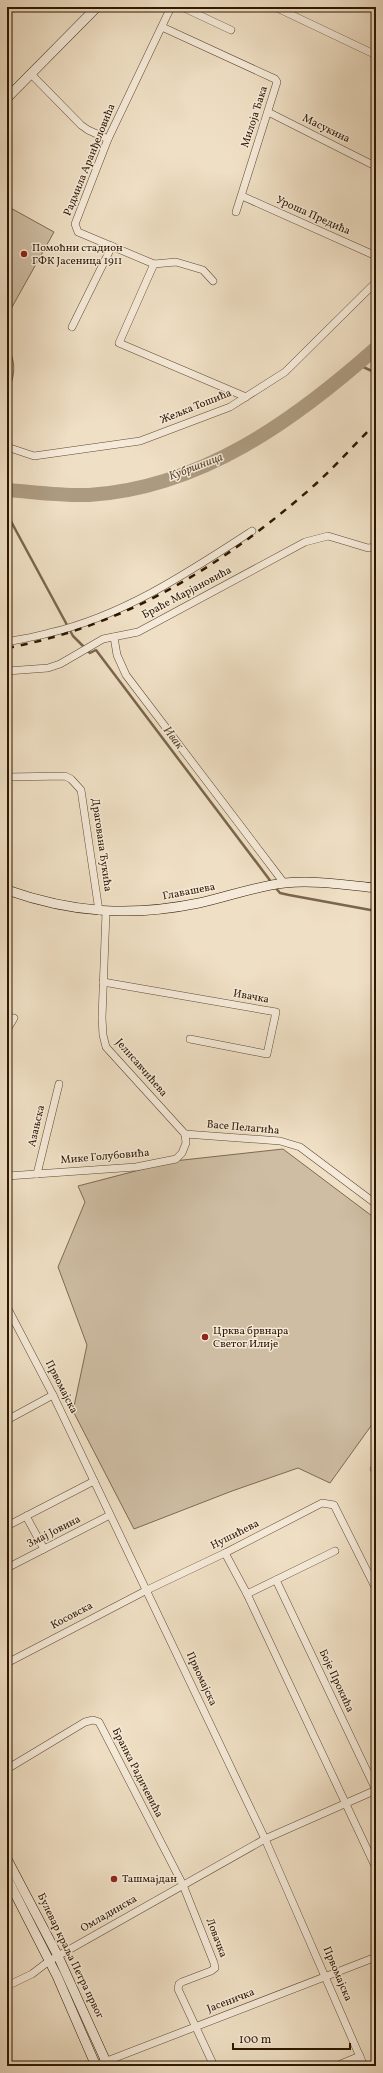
<svg xmlns="http://www.w3.org/2000/svg" width="383" height="2073" viewBox="0 0 383 2073" font-family="Vollkorn,serif">
	<style>
		.green { fill: #cebda3; stroke: #7e6a52 }
		.lines { fill: none; stroke-linecap: round; stroke-linejoin: round }
		.stream { stroke: #7a664d; stroke-width: 2.5 }
		.river { stroke: #ad9b81; stroke-width: 14 }
		.street-casing { stroke: #5e4931; stroke-width: 8 }
		.secondary-casing { stroke: #2d1700; stroke-width: 10 }
		.street { stroke: #f5ead9; stroke-width: 7 }
		.secondary { stroke: #f5ead9; stroke-width: 9 }
		.rail { stroke: #2d1700; stroke-width: 2.5; stroke-dasharray: 7 7; stroke-linecap: butt }
		.poi-dot { fill: #8f2418; stroke: #f5ead9; stroke-width: 1.5 }
		.labels { text-anchor: middle; dominant-baseline: central; stroke-width: 3; stroke-linejoin: round; paint-order: stroke }
		.street-label { font-size: 11px; fill: #2d1700; stroke: #f5ead9 }
		.poi-label { font-size: 11px; fill: #2d1700; stroke: #f5ead9; text-anchor: start }
		.water-label { font-size: 12px; font-style: italic; fill: #604c34; stroke: #f5ead9 }
	</style>
	<rect width="100%" height="100%" fill="#efdfc4"/>
	<filter id="stains"><feTurbulence type="fractalNoise" baseFrequency=".005" numOctaves="4"/><feColorMatrix values="0 0 0 0 .2 0 0 0 0 .09 0 0 0 0 .02 0 0 0 .5 -.17"/></filter>
	<radialGradient id="worn" r=".72"><stop offset=".6" stop-color="#630" stop-opacity="0"/><stop offset="1" stop-color="#630" stop-opacity=".3"/></radialGradient>
	<g class="green">
		<path d="M7,206l47,26 -47,84z"/>
		<path d="M7,345c9,16 9,31 0,47z"/>
		<path d="M283,1149l93,70v200l-46,64 -32,-15 -66,23 -98,38 -61,-118 14,-66 -29,-78 27,-65 -7,-16 96,-25z"/>
	</g>
	<g class="lines">
		<g class="stream">
			<path d="M357,364l19,9"/>
			<path d="M7,492v-2"/>
			<path d="M7,514l66,122 17,17 6,-3 176,233"/>
			<path d="M275,887l5,6 9,2 87,16"/>
		</g>
		<path class="river" d="M7,490c27,2 55,6 82,5 112,-7 206,-75 287,-147"/>
		<defs>
			<g id="street">
				<path d="M171,7l-63,132 -33,85 3,8 76,32 22,-2 27,8 10,11"/>
				<path d="M182,7l49,23"/>
				<path d="M275,7l101,48"/>
				<path d="M162,27l113,52 2,3 -41,130"/>
				<path d="M31,74l50,51 7,5 20,9"/>
				<path d="M268,112l107,54"/>
				<path d="M242,196l134,60"/>
				<path d="M154,264l-35,79 127,54"/>
				<path d="M72,327l40,-81"/>
				<path d="M7,447l27,9 106,-15 90,-34 55,-35 91,-90"/>
				<path d="M114,637l3,18 9,20 158,208"/>
				<path d="M7,642c14,-3 28,-5 42,-9 74,-17 140,-61 203,-102"/>
				<path d="M7,671l41,-3 12,-4 43,-25 35,-7 167,-90 23,-6 40,12 8,-1"/>
				<path d="M7,777l58,-1 6,3 10,11 18,121"/>
				<path d="M106,912l-4,106 1,17 3,12 79,87"/>
				<path d="M103,982l173,30 -9,42 -77,-15"/>
				<path d="M7,1030l7,-12"/>
				<path d="M185,1134l95,7 20,6 76,57"/>
				<path d="M37,1174l22,-90"/>
				<path d="M7,1176l129,-9 40,-8 6,-6 4,-10 -1,-9"/>
				<path d="M7,1307l46,88 212,444 99,227"/>
				<path d="M7,1420l46,-25"/>
				<path d="M374,1469l2,-3"/>
				<path d="M26,1516l18,33"/>
				<path d="M7,1526l87,-45"/>
				<path d="M225,1553l22,41 129,274"/>
				<path d="M7,1568l103,-53"/>
				<path d="M276,1580l100,210"/>
				<path d="M247,1594l88,-43"/>
				<path d="M7,1663l140,-73 78,-37 97,-50 12,2 42,84"/>
				<path d="M7,1769l78,-47 8,-2 6,2 84,163 31,78 1,5 -4,3 -29,11 -3,2 -1,5 36,77"/>
				<path d="M7,1986l25,-12 17,-13 216,-122 111,-49"/>
				<path d="M94,2066l282,-109"/>
				<path d="M336,2066l24,-10"/>
			</g>
			<g id="secondary">
				<path d="M7,98l90,-91"/>
				<path d="M7,890c65,23 124,27 192,13 28,-6 57,-17 86,-20 30,-3 61,2 91,5"/>
				<path d="M7,1859l51,97 50,110"/>
				<path d="M7,1878l50,98 39,90"/>
			</g>
		</defs>
		<use href="#street" class="street-casing"/>
		<use href="#secondary" class="secondary-casing"/>
		<use href="#street" class="street"/>
		<use href="#secondary" class="secondary"/>
		<path class="rail" d="M7,648c118,-22 213,-81 302,-158 24,-21 45,-45 67,-67"/>
	</g>
	<g class="poi-dot">
		<circle cx="24" cy="254" r="4"/>
		<circle cx="205" cy="1337" r="4"/>
		<circle cx="114" cy="1879" r="4"/>
	</g>
	<g class="labels">
		<g class="street-label">
			<text transform="translate(255 117) rotate(-72)">Милоја Ђака</text>
			<text transform="translate(326 129) rotate(26)">Масукина</text>
			<text transform="translate(90 160) rotate(-68)">Радмила Аранђеловића</text>
			<text transform="translate(313 216) rotate(24)">Уроша Предића</text>
			<text transform="translate(196 407) rotate(-22)">Жељка Тошића</text>
			<text transform="translate(187 593) rotate(-28)">Браће Марјановића</text>
			<text transform="translate(101 845) rotate(82)">Драгована Ђукића</text>
			<text transform="translate(189 892) rotate(-11)">Главашева</text>
			<text transform="translate(251 997) rotate(10)">Ивачка</text>
			<text transform="translate(141 1068) rotate(49)">Јелисавчићева</text>
			<text transform="translate(37 1126) rotate(-77)">Азањска</text>
			<text transform="translate(243 1128) rotate(5)">Васе Пелагића</text>
			<text transform="translate(105 1157) rotate(-5)">Мике Голубовића</text>
			<text transform="translate(61 1387) rotate(63)">Првомајска</text>
			<text transform="translate(54 1532) rotate(-27)">Змај Јовина</text>
			<text transform="translate(235 1535) rotate(-27)">Нушићева</text>
			<text transform="translate(72 1616) rotate(-28)">Косовска</text>
			<text transform="translate(201 1679) rotate(65)">Првомајска</text>
			<text transform="translate(336 1681) rotate(65)">Боје Прокића</text>
			<text transform="translate(137 1773) rotate(63)">Бранка Радичевића</text>
			<text transform="translate(109 1914) rotate(-30)">Омладинска</text>
			<text transform="translate(216 1938) rotate(69)">Ловачка</text>
			<text transform="translate(70 1956) rotate(64)">Булевар краља Петра првог</text>
			<text transform="translate(337 1974) rotate(67)">Првомајска</text>
			<text transform="translate(231 2001) rotate(-21)">Јасеничка</text>
		</g>
		<g class="poi-label">
			<text x="32" y="248">Помоћни стадион<tspan x="32" dy="13">ГФК Јасеница 1911</tspan></text>
			<text x="213" y="1331">Црква брвнара<tspan x="213" dy="13">Светог Илије</tspan></text>
			<text x="122" y="1879">Ташмајдан</text>
		</g>
		<g class="water-label">
			<text transform="translate(196 467) rotate(-21)">Кубршница</text>
			<text transform="translate(173 738) rotate(53)">Ивак</text>
		</g>
	</g>
	<rect width="383" height="2073" fill="none" stroke="#efdfc4" stroke-width="24"/>
	<rect x="8" y="8" width="367" height="2057" fill="none" stroke="#2d1700" stroke-width="2"/>
	<rect x="12" y="12" width="359" height="2049" fill="none" stroke="#2d1700"/>
	<path d="M233 2043v6h117v-6" fill="none" stroke="#2d1700" stroke-width="2"/>
	<text x="239" y="2043" font-size="12" fill="#2d1700" stroke="#f5ead9" stroke-width="3" paint-order="stroke">100 m</text>
	<rect width="100%" height="100%" filter="url(#stains)"/>
	<rect width="100%" height="100%" fill="url(#worn)"/>
</svg>
